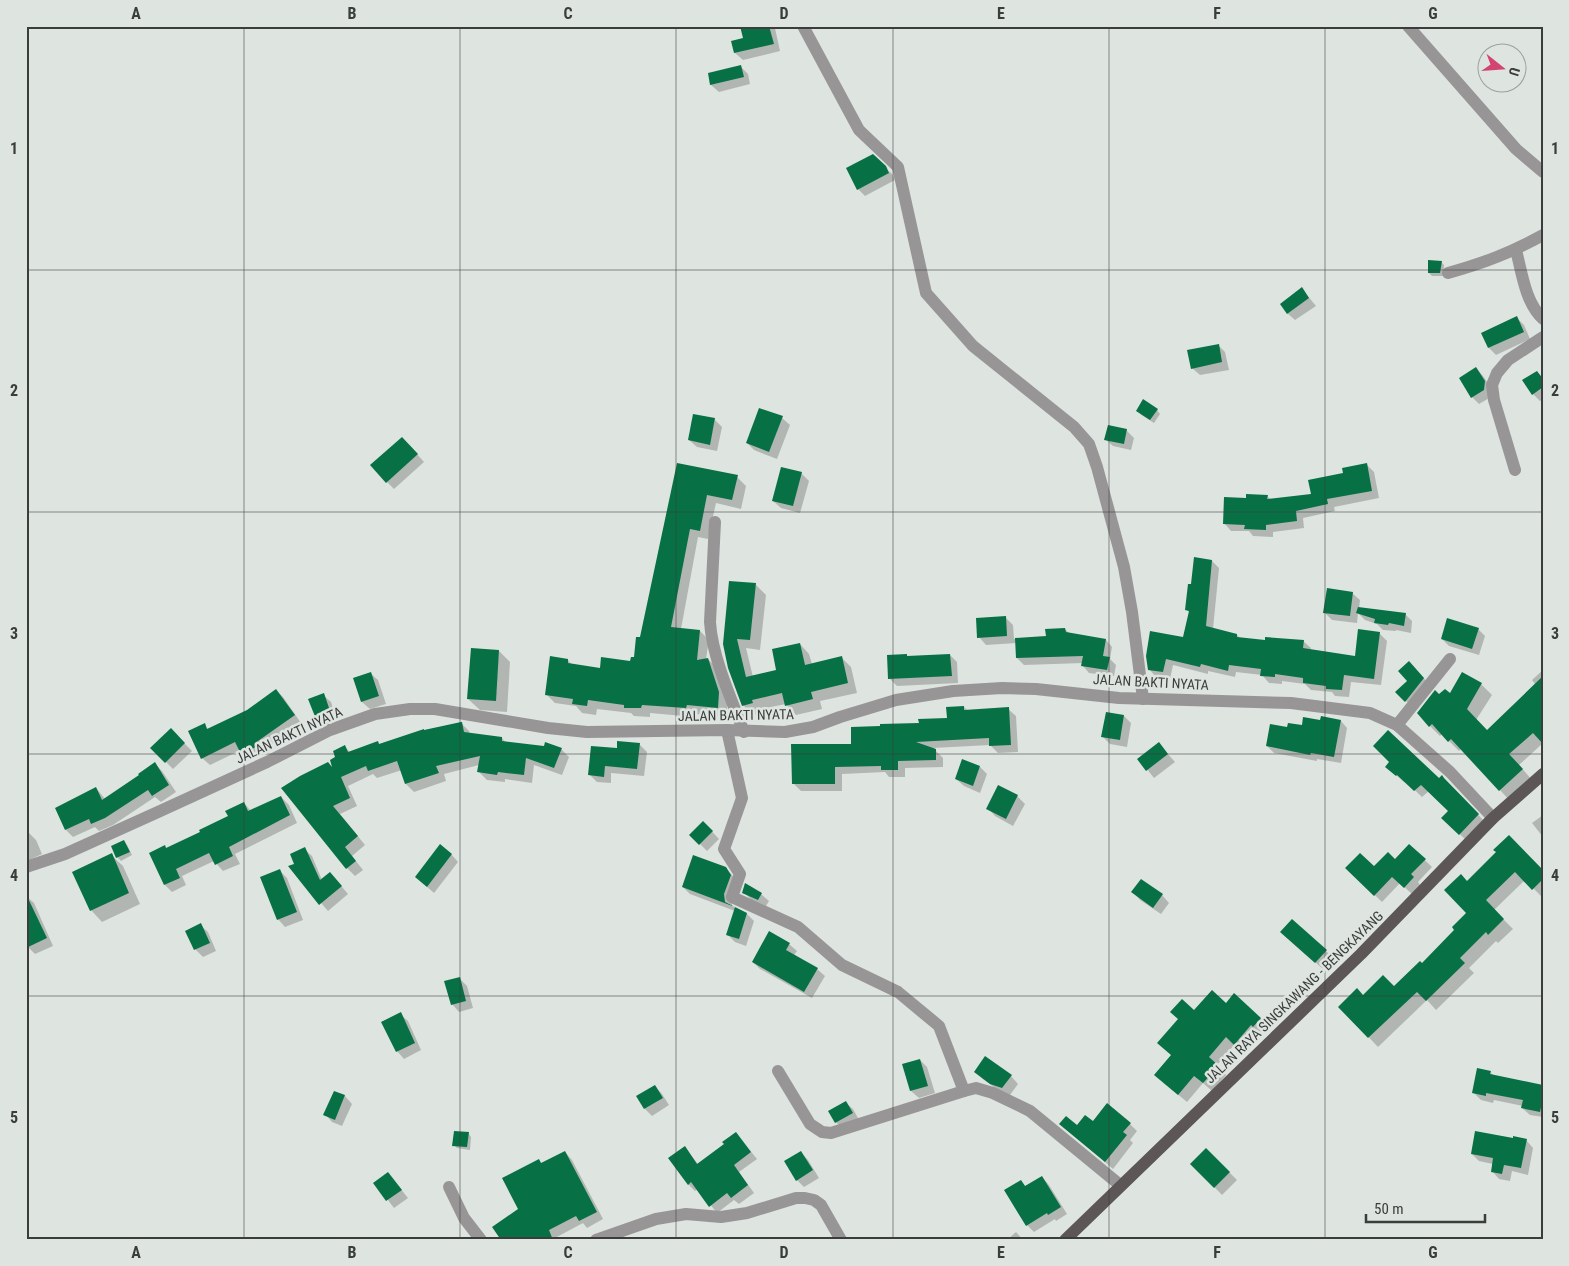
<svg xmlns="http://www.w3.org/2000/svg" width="1569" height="1266" viewBox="0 0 1569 1266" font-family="'Roboto Condensed',sans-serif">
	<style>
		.shadow { fill: #0003 }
		.building { fill: #077145 }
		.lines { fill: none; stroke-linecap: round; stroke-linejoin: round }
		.minor { stroke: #989596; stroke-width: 12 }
		.major { stroke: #5c5657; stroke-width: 12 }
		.grid { fill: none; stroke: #3a3d3b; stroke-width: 1; stroke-opacity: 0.55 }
		.labels { text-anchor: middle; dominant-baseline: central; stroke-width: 5; stroke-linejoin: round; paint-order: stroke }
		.street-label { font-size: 14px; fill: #3a3d3b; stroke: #dee4e0 }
		.neatline { fill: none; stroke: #3a3d3b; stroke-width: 2 }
		.grid-label { font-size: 16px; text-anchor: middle; font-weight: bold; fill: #3a3d3b }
	</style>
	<rect width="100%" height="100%" fill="#dee4e0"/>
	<g class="shadow">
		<path d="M742,26h37l-4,2 5,23 -37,9 -8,-7 -2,-12 12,-2z"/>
		<path d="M740,66l8,8 2,10 -31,8 -8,-7 -2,-11z"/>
		<path d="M872,156l21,19 2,5 -30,16 -7,-7z"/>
		<path d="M1441,262l3,3 -1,11h-11l-3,-3z"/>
		<path d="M1302,289l14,17 -21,14 -8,-7z"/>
		<path d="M1516,317l8,8 6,14 -34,16 -7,-7 -7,-15z"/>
		<path d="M1218,345l7,7 4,18 -29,5 -8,-7z"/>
		<path d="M1476,368l7,8 9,13 -1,8 -12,7 -7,-7z"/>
		<path d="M1537,372l6,6v22l-3,1 -7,-7z"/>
		<path d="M760,409l22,9 8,7 -13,34 -23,-9 -7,-7z"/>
		<path d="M1157,410l3,4 -6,9 -14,-9z"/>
		<path d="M714,419l8,8 -5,24 -20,-4 -8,-7z"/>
		<path d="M1126,430l8,8 -3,12 -18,-4 -8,-7z"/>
		<path d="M409,445l15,17 -30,27 -7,-7z"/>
		<path d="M678,464l59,13 9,9 -5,23 -25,-6 -8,36 -10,-2 -17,92 19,2 9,9 -3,19h2l9,9 11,33 -2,16 -31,-3v3l-45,-4v4l-16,-1 -3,-3 -34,-4 -1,6 -14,-2 -6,-7 -21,-3 -9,-9 22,-34 4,5 29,5 30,-8 4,-4 6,-19z"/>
		<path d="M1366,464l8,8 5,26 -45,9 1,4 -32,7 1,10 -31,4v5l-20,-1 -4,-5h-18l-7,-8 23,-24 20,-3 4,4 41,-5 33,-21z"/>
		<path d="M801,473l8,8 -9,32 -19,-5 -8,-7z"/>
		<path d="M1196,559l16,2 7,7 -6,61 24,6 4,4 25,3 37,-1 8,7 -1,3 46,7 23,-25 8,8 -6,44 -30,-3 -2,15 -14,-1 -3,-4 -21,-2 -6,-6 -23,-3v3l-13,-1 -7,-8 -26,-3 -1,5 -27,-6v3l-35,-9 -3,14 -14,-2 -7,-8 35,-31 6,-25 -3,-3 5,-24z"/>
		<path d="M756,585l10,10 -6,55 -14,-2 7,29 25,-6 22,-27 9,10 3,10 29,-7 10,10 6,26 -37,8 2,8 -26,6 -10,-11 -25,5 1,4 -9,2 -10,-10 -19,-61z"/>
		<path d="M1352,593l8,7 -1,8 46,6 7,7 -1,12 -15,-3v1l-13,-1 -6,-6 -12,-4 -7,-7 -1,10 -25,-3 -7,-7z"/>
		<path d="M1006,618l7,7 1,14 33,-2 18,-8 5,5 36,6 6,7 -2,12 6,6 -2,11 -25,-3 -6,-7v-3l-59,2 -7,-7 -1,-15 -30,2 -7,-8z"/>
		<path d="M1478,629l7,7 -6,19 -30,-9 -7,-7z"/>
		<path d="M499,651l11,11 -3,50 -27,-2 -12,-11z"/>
		<path d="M906,655l3,2 41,-2 7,7 1,21 -61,3 -8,-8z"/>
		<path d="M1416,670l15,16 -18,22 -16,-16 12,-11z"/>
		<path d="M1543,670v73l-24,22 13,15 -22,21 -48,-53 -3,3 -17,-17 -2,2 -10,-10 9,-30 11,-1 13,-22 18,11 11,11 -16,25 11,11 48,-47 -3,-4z"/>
		<path d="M370,673l8,7 8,24 -16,5 -8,-7 -8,-24z"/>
		<path d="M276,690l7,7 18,26 -36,26 1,3 -17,8 -8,-10 -31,15 -8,-7 2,-33 5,5 38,-19z"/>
		<path d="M323,695l8,7 6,19 -13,5 -7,-7z"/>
		<path d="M964,707l4,4 40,-2 8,7 2,36 -20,1 -8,-8 -57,3 10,10v9l-38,1v9h-16l-4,-5 -43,2v17h-41l-8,-8 60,-37 67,-22 28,-5z"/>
		<path d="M1124,716l7,7 -4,24 -17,-3 -7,-7z"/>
		<path d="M1321,721h20l6,7 -6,35 -24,-4v2l-43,-8 -7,-7 21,-18 15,-1z"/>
		<path d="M461,723l8,8 1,3 32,4 4,5 55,6 8,8 -7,18 -28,-10 -2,18 -27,-4v3l-18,-2 -8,-8v-7l-35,9 2,7 -32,11 -8,-8 -4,-14 -25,8 -4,-4 -25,12 9,20 -17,8 25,31 -13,11 11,14 -8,6 -8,-8 -65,-80 52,-18 3,-12 8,-11 5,5 28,-9 2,2 45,-14z"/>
		<path d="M171,730l21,21 -19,18 -21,-21z"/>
		<path d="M639,744l8,8 -3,24 -33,-3v10l-14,-1 -7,-7z"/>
		<path d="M1159,744l16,18 -21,16 -15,-19z"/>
		<path d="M1391,763l48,17 13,7 33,35 -18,19 -24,-23 6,-7 -20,-20 -7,6 -17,-16 -1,1 -17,-15z"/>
		<path d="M155,764l7,7 14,21 -15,10 -6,-5 -42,28 -14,6 -4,-4 -22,10 -7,-7 30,-42 9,11z"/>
		<path d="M980,767l7,7 -7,19 -16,-7 -8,-7z"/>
		<path d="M999,787l18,9 8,8 -12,22 -18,-10 -7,-8z"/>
		<path d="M281,797l8,8 8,18 -62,31 5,10 -17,7 -9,-10 -32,15 4,9 -14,7 -7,-7 -15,-32 15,-6 2,2 63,-32 14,-14 7,8z"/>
		<path d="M1543,815v22l-11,-14z"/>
		<path d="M703,822l16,17 -12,12 -16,-16z"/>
		<path d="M29,833l7,7 6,14 -15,7 -1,-27z"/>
		<path d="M124,842l3,3 5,10 -11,6 -4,-4z"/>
		<path d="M1409,845l23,22 -14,15 2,3 -8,9 -12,-11 -18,19 -35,-34h28l20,-8z"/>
		<path d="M304,849l8,7 10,24 15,1 11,13 -20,17 -38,-44 6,-3z"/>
		<path d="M1498,852l45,19v27l-18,-18 -31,30 19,19 -15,14 -2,-2 -27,27 5,5 -38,37 -9,-10 -49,47 -38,-40 23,-10 32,-9 27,-23 34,-35 12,-17 -1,-31z"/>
		<path d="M451,854l7,8 -24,31 -18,-16z"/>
		<path d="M111,855l12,11 17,38 -38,18 -11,-12z"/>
		<path d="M725,868l8,8 -1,30 15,8 7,7 -8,25 -11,-4 -7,-7 7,-24 -45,-17 -7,-7z"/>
		<path d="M280,871l7,7 16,42 -18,7 -7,-8z"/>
		<path d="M744,892l17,2 8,7 -3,5 -15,-6z"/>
		<path d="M1133,892l29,3 7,8 -8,11 -21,-14z"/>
		<path d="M26,896l8,7 19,43 -18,8 -7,-7z"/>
		<path d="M200,925l8,7 8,19 -13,6 -7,-7 -9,-19z"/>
		<path d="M1289,939l37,12 7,7 -10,11z"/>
		<path d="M789,944l8,7 -3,4 23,14 8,7 -13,22 -52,-29 -7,-7z"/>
		<path d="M459,978l8,8 6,22 -14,4 -7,-8z"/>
		<path d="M1226,1004l34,14 9,9 -7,7 -1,-1 -17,19 -9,-8 -18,21 9,10 -14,16 -9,-8 -16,19 -23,-19 8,-28 22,-43z"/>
		<path d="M400,1014l8,7 13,29 -17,9 -7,-8z"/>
		<path d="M920,1060l7,7 8,26 -16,5 -8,-7z"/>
		<path d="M976,1072l35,4 7,8 -8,11 -11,-4 -16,-12z"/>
		<path d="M1490,1072l4,4 49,10v31l-13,-2 -8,-7 1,-2 -29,-6 -1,3 -12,-3 -7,-7z"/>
		<path d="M655,1086l7,8 7,11 -17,11 -7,-7 -7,-12z"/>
		<path d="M335,1092l10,4 7,8 -10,22 -10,-4 -7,-8z"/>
		<path d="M845,1102l8,7 6,11 -16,10 -7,-8 -6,-10z"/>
		<path d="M1093,1122l37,2 7,7 -7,9 3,3 -20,26 -52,-45 16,3z"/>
		<path d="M468,1133l3,4 -1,13 -13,-2 -3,-3z"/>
		<path d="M736,1133l21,26 -18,13 15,21 -15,11 -5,-4 -17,13 -19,-24 -3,2 -7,-7 -3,-36 13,16 27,-20z"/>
		<path d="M1526,1140l7,8 -5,27 -16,-4 -2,10 -11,-2 -7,-8 1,-7 -14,-3 -7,-7z"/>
		<path d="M1206,1149l31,31 -15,15 -30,-31z"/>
		<path d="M565,1152l7,8 31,59 -16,9 -4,-5 -28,15 1,2h-53l16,-31 20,-48 3,3z"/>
		<path d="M801,1153l7,7 11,18 -15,9 -7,-7z"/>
		<path d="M388,1173l20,25 -14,10 -19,-25z"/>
		<path d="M1042,1177l7,8 18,29 -11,7 -1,-2 -21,13 -7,-7 -6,-44 5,6z"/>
		<path d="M1016,1232l7,8h-15v-1z"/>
	</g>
	<g class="building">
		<path d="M740,26h29l5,18 -40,9 -3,-12 12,-3z"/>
		<path d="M741,65l3,12 -34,8 -2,-12z"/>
		<path d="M873,154l13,12 3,7 -32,17 -11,-22z"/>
		<path d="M1428,260l14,1 -2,12h-12z"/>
		<path d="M1302,287l7,11 -22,16 -7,-10z"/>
		<path d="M1517,316l7,16 -36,16 -7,-15z"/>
		<path d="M1219,344l3,18 -31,7 -4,-19z"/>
		<path d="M1476,367l9,14 -1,9 -13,8 -12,-20z"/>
		<path d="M1537,371l6,8v8l-11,8 -10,-15z"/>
		<path d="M1143,399l15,10 -8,11 -14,-9z"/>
		<path d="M759,408l24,8 -14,36 -23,-9z"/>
		<path d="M693,414l22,4 -5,27 -22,-5z"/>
		<path d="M1108,425l19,4 -3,15 -20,-4z"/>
		<path d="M402,437l16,17 -32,29 -16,-18z"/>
		<path d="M677,463l61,12 -6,25 -25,-5 -7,36 -10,-2 -19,98 29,3 -3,30 11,-2 11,34 -1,16 -31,-3 -1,3 -44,-3 -1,3h-17v-3l-36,-5 -1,6 -15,-2 1,-5 -28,-4 5,-39 18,3v4l32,5 1,-11 29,4 1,-4h3l2,-20h4z"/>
		<path d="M1367,463l5,28 -45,8 1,5 -32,7 1,10 -31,4v5l-22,-1 1,-4 -22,-1 1,-27 22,1v-4l22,1 -1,4 44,-5 -3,-14 35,-7 -1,-5z"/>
		<path d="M781,467l21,5 -9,34 -21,-5z"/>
		<path d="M1194,557l18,3 -6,66 31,8v3l28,3v-3l39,3 -1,8 52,8 3,-27 22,3 -6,47 -30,-4 -2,15 -16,-1v-3l-23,-3v-5l-28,-4v3l-15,-1 1,-7 -32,-4 -1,6 -27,-7 -1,3 -34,-8 -3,13 -15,-2 -2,-14 4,-25 33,6 6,-26 -4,-1 3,-26h3z"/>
		<path d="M729,581l27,2 -6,57 -13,-1 9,38 30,-7 -4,-21 28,-6 5,22 37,-9 6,27 -37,9 2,7 -28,7 -3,-13 -30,7 1,3 -11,3 -14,-38 -5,-24z"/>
		<path d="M1327,588l26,4 -3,24 -27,-3z"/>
		<path d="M1358,607l48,6 -2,13 -15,-3 -1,2 -14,-2 1,-4 -19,-6z"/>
		<path d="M1006,616l1,20 -30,2 -1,-20z"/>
		<path d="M1447,618l32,10 -7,21 -31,-10z"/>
		<path d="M1065,628l1,4 40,7 -3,17 7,1 -3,13 -26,-4 2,-10 -67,2 -1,-20 31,-2 -1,-7z"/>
		<path d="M471,648l28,2 -3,51 -29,-2z"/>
		<path d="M907,654v2l43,-2 2,22 -64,3 -1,-24z"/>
		<path d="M1409,661l15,17 -19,24 -10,-10 12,-11 -9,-10z"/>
		<path d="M371,672l8,24 -18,6 -8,-24z"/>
		<path d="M1462,672l20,11 -15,26 20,21 56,-54v68l-10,-11 -24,21 14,15 -24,22 -48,-52 -3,3 -16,-18 -3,3 -12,-14 18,-23 4,4 6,-5 5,4z"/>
		<path d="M276,689l19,26 -37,26 2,4 -19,9 -6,-12 -34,17 -13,-28 17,-8 2,6 40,-19z"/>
		<path d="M324,693l7,21 -15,5 -8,-20z"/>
		<path d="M964,706v4l45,-3 2,38 -22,1v-8l-73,4 20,7v11l-38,1v9h-17v-4l-46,1v17h-43l-1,-40h60v-17l29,-1v-2l39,-1 -1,-4 29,-1 -1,-11z"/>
		<path d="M1106,712l18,3 -4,25 -19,-3z"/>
		<path d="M1321,716l20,4 -7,37 -23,-4 -1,2 -44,-9 4,-22 17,3 1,-4 14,2 1,-8 17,3z"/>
		<path d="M461,722h1l2,10 38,5v4l42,5 1,-4 17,6 -8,20 -28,-10 -2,17 -26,-3 -1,3 -20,-3 3,-16 -44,10 3,7 -34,11 -8,-23 -29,10 -2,-5 -25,11 9,21 -17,8 25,30 -13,11 11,14 -10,8 -65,-81 19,-12 28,-14 4,5 -2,-7 5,-3 -2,-6 12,-6 3,7 30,-11 1,3 45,-15v1z"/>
		<path d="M171,728l14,15 -20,20 -15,-15z"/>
		<path d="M1388,730l51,48 3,-3 2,3 35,36 -20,21 -18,-17 7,-7 -27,-26 -7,6 -17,-16 -1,1 -11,-9 4,-5 -16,-16z"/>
		<path d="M617,741l23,2 -3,26 -32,-3 -1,11 -16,-2 3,-29 26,2z"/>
		<path d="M1159,742l9,12 -22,17 -9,-12z"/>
		<path d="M962,759l18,7 -7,20 -18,-7z"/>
		<path d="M155,762l14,23 -17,11 -4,-6 -43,28 -14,6 -2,-5 -24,11 -10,-22 41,-21 6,13 37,-25 -1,-1z"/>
		<path d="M998,785l20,10 -12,24 -20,-10z"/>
		<path d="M281,796l9,19 -61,32 4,9 -18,9 -6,-12 -33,16 4,9 -16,7 -15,-32 16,-8 1,3 34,-16 -1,-2 29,-14 -3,-5 19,-9 4,9z"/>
		<path d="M703,821l10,10 -14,14 -10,-10z"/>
		<path d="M1509,835l34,35v9l-11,11 -17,-18 -29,28 18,19 -16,16 -2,-3 -26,26 5,5 -39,38 -9,-9 -49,46 -30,-31 19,-19 6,7 20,-20 11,11 26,-25 2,2 32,-33 -2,-3 14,-14 -22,-23 17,-16 6,7 29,-29 -3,-2z"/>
		<path d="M124,840l6,12 -14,6 -5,-12z"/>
		<path d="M440,844l12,10 -25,33 -12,-10z"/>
		<path d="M1409,844l17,15 -15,15 3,3 -10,11 -12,-11 -18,19 -29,-28 15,-15 14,13 14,-14 7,7z"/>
		<path d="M305,847l15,33 10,-8 12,14 -23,19 -31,-39 6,-2 -4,-10z"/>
		<path d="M112,853l17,40 -39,18 -18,-39z"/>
		<path d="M693,855l33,12 5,8 -7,19 1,8 22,11 -8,26 -13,-4 9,-28 -53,-20z"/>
		<path d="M280,869l17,43 -20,8 -17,-43z"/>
		<path d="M1141,879l22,15 -10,14 -22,-16z"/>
		<path d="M745,883l17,10 -4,7 -16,-7z"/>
		<path d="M26,894l21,44 -21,10z"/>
		<path d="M1292,919l35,31 -12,13 -35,-31z"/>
		<path d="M201,923l9,20 -16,7 -9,-19z"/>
		<path d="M769,931l21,12 -4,7 32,18 -14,24 -52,-30z"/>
		<path d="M460,977l6,24 -15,4 -7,-24z"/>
		<path d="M1212,990l14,13 8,-10 27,25 -8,9 -2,-2 -17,20 -8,-8 -17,20 10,9 -16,17 -9,-7 -16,19 -24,-20 17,-20 -14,-12 21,-24 -8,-7 12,-13 12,11z"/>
		<path d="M401,1012l14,31 -19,9 -15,-30z"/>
		<path d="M985,1056l27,19 -10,13 -12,-4 -16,-12z"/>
		<path d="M920,1059l8,27 -18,5 -8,-27z"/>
		<path d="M1477,1068l14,3 -1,3 53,11v13l-3,14 -19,-4 2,-8 -37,-7v3l-14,-3z"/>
		<path d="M655,1085l8,13 -19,11 -8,-13z"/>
		<path d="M334,1091l11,4 -10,25 -12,-5z"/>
		<path d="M846,1101l7,12 -18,10 -7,-12z"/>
		<path d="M1107,1103l24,20 -8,9 4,3 -22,27 -46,-38 7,-8 11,9 8,-10 8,6z"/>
		<path d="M454,1131l15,1 -2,15 -15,-1z"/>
		<path d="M1475,1131l38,7v-2l14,3 -6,29 -17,-3 -2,9 -11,-2 2,-14 -22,-4z"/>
		<path d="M736,1132l15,20 -17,13 14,20 -17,13 -4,-5 -18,14 -18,-25 -3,3 -20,-27 17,-12 12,18 27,-20 -2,-2z"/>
		<path d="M1206,1148l24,24 -16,16 -24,-24z"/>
		<path d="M565,1151l32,61 -18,9 -3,-5 -27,14 4,10h-52l-9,-13 26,-18 -16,-31 37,-19 2,4z"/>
		<path d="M801,1151l12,19 -17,11 -12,-20z"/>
		<path d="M388,1172l14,18 -16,11 -13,-18z"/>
		<path d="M1042,1176l19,31 -13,8 -1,-2 -21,13 -22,-36 17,-10 4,6z"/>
	</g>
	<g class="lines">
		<g class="minor">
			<path d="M803,26l56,104 39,37 28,126 47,53 101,81 15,17 8,23 27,100 8,45 11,87"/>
			<path d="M1408,26l108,123 27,23"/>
			<path d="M1516,250c6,23 9,52 27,69"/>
			<path d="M1448,273c36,-10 62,-20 95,-38"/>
			<path d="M1515,470l-21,-70 -2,-15 5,-12 11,-13 35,-23"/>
			<path d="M715,522l-5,100c2,34 21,77 34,110"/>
			<path d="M1397,725l53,-66"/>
			<path d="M727,730l15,68 -18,51 16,25 -8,23 66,30 44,38 56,27 41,34 25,65"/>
			<path d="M26,867l39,-13 93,-42 109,-50 63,-32 45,-16 35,-5h25l113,19 39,4 140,-2 58,2 28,-5 27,-10 56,-17 57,-9 49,-3 34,1 83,9 172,5 79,10 27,12 53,47 43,46"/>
			<path d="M778,1071l32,53 12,8 9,1 133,-42 12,-3 17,5 37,18 90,74"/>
			<path d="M449,1187l15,31 17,22"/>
			<path d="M596,1240l60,-21 30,-5 35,3 26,-4 49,-15h9l9,2 7,5 20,35"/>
		</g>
		<path class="major" d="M1065,1240l296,-286 132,-136 50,-44"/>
	</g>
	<path class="grid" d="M244,26v1214M460,26v1214M676,26v1214M893,26v1214M1109,26v1214M1325,26v1214M26,270h1517M26,512h1517M26,754h1517M26,996h1517"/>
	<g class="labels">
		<g class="street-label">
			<text transform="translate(1151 682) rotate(3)">JALAN BAKTI NYATA</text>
			<text transform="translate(736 715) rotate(-1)">JALAN BAKTI NYATA</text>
			<text transform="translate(289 735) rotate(-25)">JALAN BAKTI NYATA</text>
			<text transform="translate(1294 997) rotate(-44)">JALAN RAYA SINGKAWANG - BENGKAYANG</text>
		</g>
	</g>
	<rect width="1569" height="1266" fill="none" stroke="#dee4e0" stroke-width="55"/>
	<g transform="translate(1502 68) rotate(107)"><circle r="24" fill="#dee4e0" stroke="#9ca19e"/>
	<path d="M0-4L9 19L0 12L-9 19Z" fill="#d24573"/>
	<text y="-8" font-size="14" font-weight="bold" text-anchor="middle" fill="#3a3d3b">U</text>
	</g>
	<path d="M1366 1214v8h119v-8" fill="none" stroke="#3a3d3b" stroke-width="2.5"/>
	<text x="1374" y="1214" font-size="15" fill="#3a3d3b" stroke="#dee4e0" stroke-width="4" paint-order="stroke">50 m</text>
	<rect x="28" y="28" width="1514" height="1210" class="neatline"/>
	<g class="grid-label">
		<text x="136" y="19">A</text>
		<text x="352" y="19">B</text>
		<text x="568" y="19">C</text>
		<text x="784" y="19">D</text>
		<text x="1001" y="19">E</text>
		<text x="1217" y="19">F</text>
		<text x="1433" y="19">G</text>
		<text x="14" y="154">1</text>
		<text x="1555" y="154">1</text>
		<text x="14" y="396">2</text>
		<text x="1555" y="396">2</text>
		<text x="14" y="639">3</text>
		<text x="1555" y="639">3</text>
		<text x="14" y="881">4</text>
		<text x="1555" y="881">4</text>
		<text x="14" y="1123">5</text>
		<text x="1555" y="1123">5</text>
		<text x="136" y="1258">A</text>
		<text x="352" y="1258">B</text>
		<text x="568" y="1258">C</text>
		<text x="784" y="1258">D</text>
		<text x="1001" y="1258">E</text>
		<text x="1217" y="1258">F</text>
		<text x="1433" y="1258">G</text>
	</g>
</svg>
